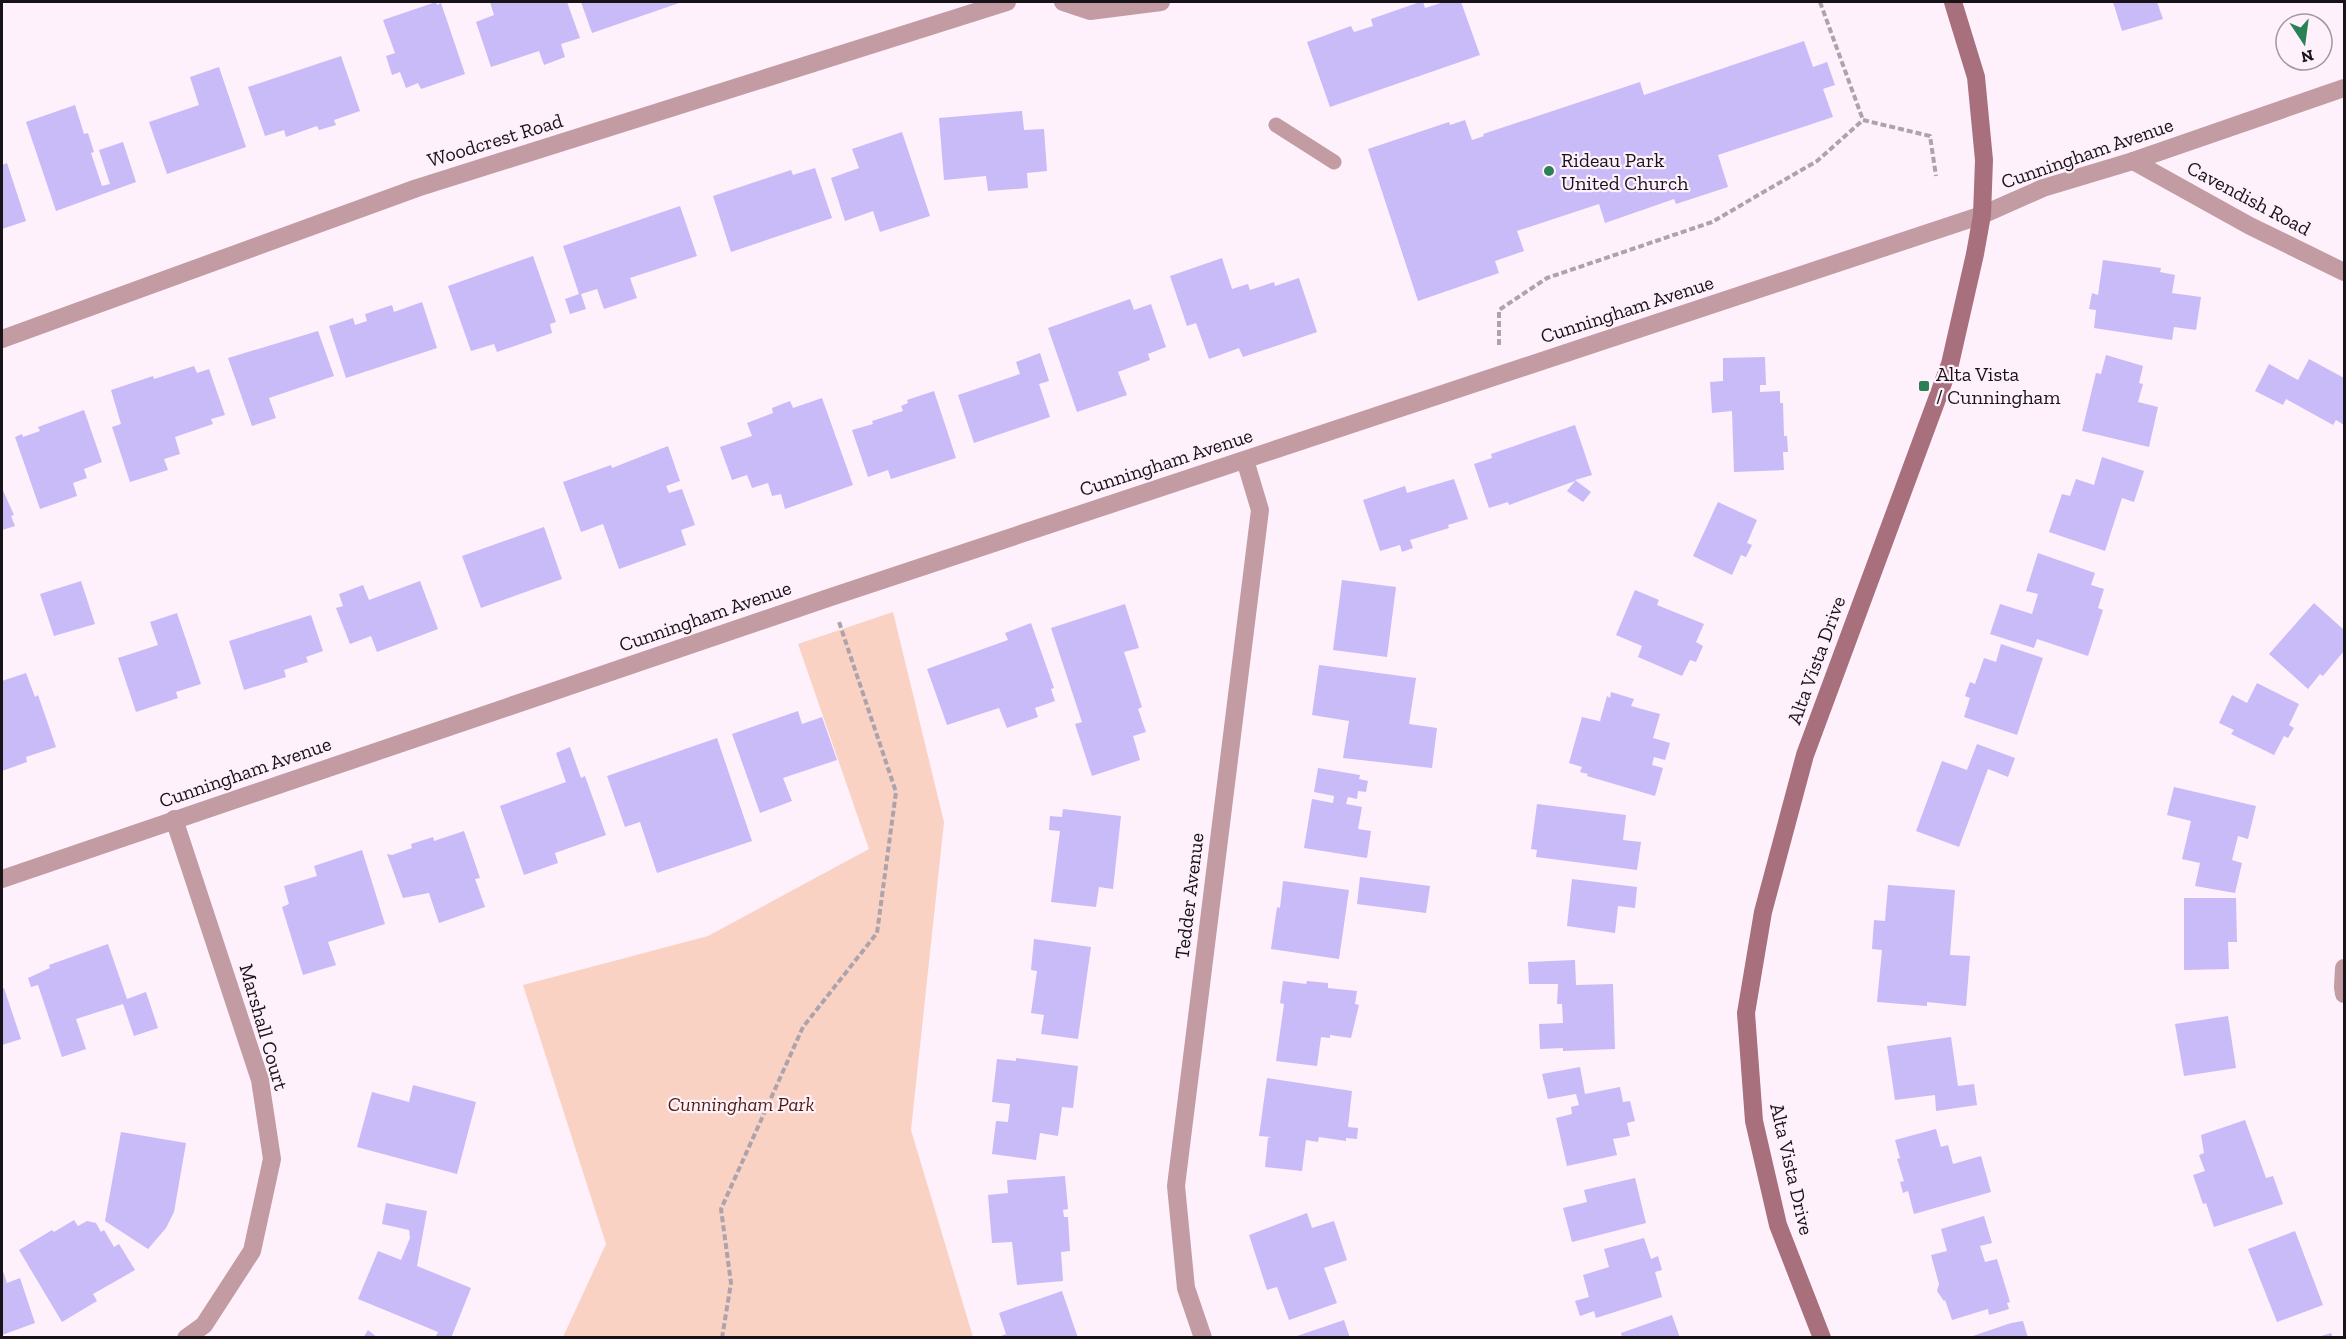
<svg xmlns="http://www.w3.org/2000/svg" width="2346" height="1339" viewBox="0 0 2346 1339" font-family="'Zilla Slab',serif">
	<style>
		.green { fill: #fad2c4 }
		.building { fill: #c9baf8 }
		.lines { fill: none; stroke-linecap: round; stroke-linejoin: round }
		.path { stroke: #ada3ac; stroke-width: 4; stroke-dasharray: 6 3; stroke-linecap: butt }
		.lane { stroke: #c39ba3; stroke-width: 15 }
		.street { stroke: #c39ba3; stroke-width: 18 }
		.secondary { stroke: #a86f7c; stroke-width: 18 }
		.poi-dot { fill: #2a8155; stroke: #fef1fc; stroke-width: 2 }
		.labels { text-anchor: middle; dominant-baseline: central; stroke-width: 4.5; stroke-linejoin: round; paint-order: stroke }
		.street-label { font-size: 20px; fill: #181318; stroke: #fef1fc }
		.poi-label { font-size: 20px; fill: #181318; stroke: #fef1fc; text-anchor: start }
		.park-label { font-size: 20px; font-style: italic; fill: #501c09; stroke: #fef1fc }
	</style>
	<rect width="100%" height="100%" fill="#fef1fc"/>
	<path class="green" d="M893,612l51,210 -33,308 62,207h-410l43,-93 -83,-259 185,-49 161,-87 -71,-205z"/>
	<g class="building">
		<path d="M436,2l1,3 4,-2 24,71 -44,15 -3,-6 -12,5 -6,-16 -8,3 -6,-19 9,-3 -12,-33z"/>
		<path d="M490,2h77l13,36 -19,6 4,13 -21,8 -5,-14 -48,16 -15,-45 18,-7z"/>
		<path d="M581,2h101l-90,31z"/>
		<path d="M1420,2h3l2,6 19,-6h17l19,53 -150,52 -23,-65 44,-16 3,6 19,-6 -2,-7z"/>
		<path d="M2113,2h44l6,17 -41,12z"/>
		<path d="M1804,41l9,26 14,-5 8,23 -12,4 10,28 -115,38 10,32 -52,17 -2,-5 -69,24 -6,-19 -82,27 7,20 -29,10 4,12 -81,28 -50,-152 81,-27 1,3 15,-5 7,20 12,-4 -1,-2 157,-52 4,13z"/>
		<path d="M341,56l19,55 -26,9 2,5 -17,5 -2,-4 -31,11 -2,-7 -19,6 -17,-49z"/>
		<path d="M219,67l27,80 -79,27 -18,-52 50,-17 -9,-28z"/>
		<path d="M75,105l9,29 4,-1 6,19 -3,1 11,33 8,-2 -11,-34 24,-8 13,40 -80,29 -30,-89z"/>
		<path d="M1022,111l2,19 20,-1 3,42 -20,2 1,15 -40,3 -2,-15 -42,4 -5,-62z"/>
		<path d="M902,132l28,84 -50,16 -7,-21 -28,10 -14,-43 28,-10 -7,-19z"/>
		<path d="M7,163l19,58 -24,8v-64z"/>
		<path d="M815,168l17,50 -101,34 -18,-56 78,-26 2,5z"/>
		<path d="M680,206l17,50 -67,22 7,20 -33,11 -7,-20 -16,5 5,15 -16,5 -5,-15 14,-5 -16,-48z"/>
		<path d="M533,256l23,66 -6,2 2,9 -55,19 -3,-8 -23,7 -23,-65z"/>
		<path d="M1222,258l10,31 16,-5 2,6 24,-8 1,4 24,-8 18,54 -74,25 -4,-9 -30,11 -13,-36 -9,3 -17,-50z"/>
		<path d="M2103,260l58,8 -1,4 15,3 -3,18 29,4 -5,33 -22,-3 -2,13 -78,-12 2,-18 -7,-1 3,-16 6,2z"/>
		<path d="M1130,299l4,11 17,-6 15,43 -18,7 2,6 -32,12 9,23 -50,17 -29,-84z"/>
		<path d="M422,302l15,46 -91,30 -17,-52 24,-8 2,7 12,-4 -2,-7 27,-9 2,7z"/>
		<path d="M318,331l16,45 -65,22 7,20 -24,8 -24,-68z"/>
		<path d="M1040,353l9,28 -10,3 11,33 -76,26 -16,-48 62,-21 -4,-12z"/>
		<path d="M2106,355l37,11 -4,17 4,1 -5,18 20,5 -9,40 -67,-16 14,-58 5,1z"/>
		<path d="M1765,357l1,28h-6v7l20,-1v12h3l1,33h3l1,16h-5l1,18 -50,2 -2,-61 -20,2 -2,-31 13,-1v-23z"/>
		<path d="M2309,359l35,19v47l-8,-5 -3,5 -47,-26 -3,6 -28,-14 14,-27 29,16z"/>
		<path d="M194,366l3,7 12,-4 16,46 -14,4 2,5 -38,13 5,17 -16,5 4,11 -38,12 -18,-55 9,-3 -10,-34 42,-14 1,3z"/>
		<path d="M934,391l22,67 -65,21 -3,-9 -20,7 -16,-47 21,-6 -1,-3 31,-10 -2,-5 7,-3 -1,-3z"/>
		<path d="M822,398l31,87 -68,24 -4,-15 -9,2 -4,-13 -16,5 -5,-13 -15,5 -12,-33 32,-11 -5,-13 26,-10 -1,-5 18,-7 3,7z"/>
		<path d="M84,410l18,52 -18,7 3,9 -14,5 4,13 -37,13 -25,-72 7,-3 1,3 17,-6 -2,-4z"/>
		<path d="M1575,425l17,50 -17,5 16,12 -8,10 -16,-11 8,-10 -66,24 -1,-3 -19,6 -15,-44 18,-6 -1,-4z"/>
		<path d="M668,446l12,35 -14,5 3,7 13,-4 13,36 -14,5 5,15 -67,24 -16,-45 -22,8 -18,-50 48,-17 1,3z"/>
		<path d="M2102,457l42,14 -10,31 -12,-4 -17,53 -56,-19 13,-38 8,2 6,-17 18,6z"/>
		<path d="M1454,479l14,40 -20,6 1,3 -39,12 3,8 -11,4 -2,-7 -20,6 -17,-51 42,-14 2,7z"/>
		<path d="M2,488l12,27 -3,1 4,10 -13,4z"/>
		<path d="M1718,502l39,18 -10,23 5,2 -6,12 -5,-2 -9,20 -39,-19z"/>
		<path d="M544,527l18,52 -81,29 -19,-52z"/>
		<path d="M2038,553l57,20 -4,12 13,4 -6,19 5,2 -15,46 -51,-17 -3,9 -44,-14 10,-30 32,10 6,-20 -12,-3z"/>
		<path d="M1342,580l54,7 -9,70 -54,-7z"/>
		<path d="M81,581l14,43 -41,12 -14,-42z"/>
		<path d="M420,581l18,48 -61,23 -6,-16 -21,8 -14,-36 7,-2 -4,-12 24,-9 6,15z"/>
		<path d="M1635,590l24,10 -2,5 47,19 -8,18 7,4 -7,16 -6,-2 -8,16 -44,-19 4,-11 -26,-11z"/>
		<path d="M2314,603l30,27v21l-21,25 -3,-2 -12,15 -39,-35z"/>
		<path d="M1125,604l14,44 -15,4 18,55 -4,2 8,23 -13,4 7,24 -48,16 -17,-52 7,-2 -31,-94z"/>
		<path d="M177,613l24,71 -25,8 2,6 -42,14 -18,-54 40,-13 -8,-23z"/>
		<path d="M311,615l12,36 -17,6 2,5 -24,8 2,7 -42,13 -15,-49z"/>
		<path d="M1031,623l23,65 -3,1 4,12 -20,7 3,9 -31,11 -8,-20 -52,17 -20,-56 81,-29 -3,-7z"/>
		<path d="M2001,644l42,14 -26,77 -53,-18 6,-19 -5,-2 5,-14 5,2 9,-26 12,4z"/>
		<path d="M1319,665l97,13 -7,46 28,4 -5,40 -89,-10 6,-37 -37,-6z"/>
		<path d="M26,673l9,24 3,-2 18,52 -30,10 1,5 -25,9v-90z"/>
		<path d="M2257,683l42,21 -10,21 5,3 -6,10 -4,-2 -10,19 -43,-21 3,-4 -15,-7 13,-28 15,8z"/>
		<path d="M1611,692l23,7 -3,7 29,8 -7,24 17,5 -5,17 -11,-3 -2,8 11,3 -8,28 -68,-20 1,-2 -8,-2 2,-5 -13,-4 13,-46 21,5 -3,-1 7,-25 3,2z"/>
		<path d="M798,711l4,13 20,-7 15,43 -54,18 9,23 -32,12 -28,-79z"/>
		<path d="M717,738l35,103 -95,32 -17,-51 -15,5 -18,-51z"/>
		<path d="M1977,744l38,14 -7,19 -20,-8 -29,78 -43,-16 26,-70 25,9z"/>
		<path d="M570,747l11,31 4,-2 21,59 -51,18 3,10 -34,12 -24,-69 66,-24 -10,-29z"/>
		<path d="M1318,768l42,7 -1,4 9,2 -2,11 -8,-1 -1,8 -9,-2 -2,7 16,3 -4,22 13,2 -4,27 -63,-10 8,-49 21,4 1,-7 -20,-4z"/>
		<path d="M2174,787l82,19 -8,33 -10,-3 -6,24 10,3 -7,30 -40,-7 5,-23 -18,-4 9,-38 -24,-6z"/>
		<path d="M1537,804l89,11 -3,25 18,2 -4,28 -101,-13 1,-7 -6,-1z"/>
		<path d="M1063,809l58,7 -8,73 -14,-2 -3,20 -45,-5 9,-71 -11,-1 1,-14 12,1z"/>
		<path d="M464,831l16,47 -5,1 10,28 -46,16 -10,-30 -26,5 -16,-44 5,1 20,-7 -1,-4 22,-7 1,4z"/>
		<path d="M362,850l23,74 -57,18 8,23 -33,10 -21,-68 7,-3 -5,-18 33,-10 -3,-10z"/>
		<path d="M1360,877l70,9 -4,27 -69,-9z"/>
		<path d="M1572,879l65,8 -2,21 -17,-2 -3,27 -48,-7z"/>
		<path d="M1283,881l66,9 -10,69 -68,-10 6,-42 3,1z"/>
		<path d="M1888,885l67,5 -5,65 20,1 -4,50 -39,-4v4l-50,-4 5,-52 -10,-1 2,-29 11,1z"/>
		<path d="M2184,898h52l1,44h-9l1,27 -45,1z"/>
		<path d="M1034,939l57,8 -13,92 -37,-5 3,-19 -13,-2 6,-42 -6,-1z"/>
		<path d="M108,944l19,55 19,-7 12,36 -24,8 -11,-32 -47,15 10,30 -24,8 -24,-72 -7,2 -3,-9 22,-10 -1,-3z"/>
		<path d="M1575,960l1,25 37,-1 2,65 -52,2v-3l-23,1 -1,-25 24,-1 -1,-19h-5l1,-20h-29l-1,-22z"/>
		<path d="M1283,981l23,3 1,-3 21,2v5l29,3 -2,13 4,1 -8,33 -21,-3v3l-9,-1 -4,29 -41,-5 8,-57 -4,-1z"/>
		<path d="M4,988l17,51 -19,6v-56z"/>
		<path d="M2228,1016l8,52 -52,8 -9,-52z"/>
		<path d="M1951,1037l7,49 16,-2 3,21 -41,6 -1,-16 -40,5 -8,-54z"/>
		<path d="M1016,1058l62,8 -5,42 -11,-1 -4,29 -18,-3 -4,27 -44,-6 4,-33 12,1 2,-18 -18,-2 5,-43 19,2z"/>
		<path d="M1580,1067l5,27 35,-7 3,15 7,-1 5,20 -8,2 3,13 -17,3 4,16 -50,11 -11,-48 16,-4 -1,-7 8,-2 -3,-11 -28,5 -6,-25z"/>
		<path d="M1267,1078l85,13 -4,36 10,1 -1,11 -11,-1v3l-27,-4 -1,5 -12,-2 -4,31 -37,-4 3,-29 3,-1 -12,-1z"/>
		<path d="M413,1085l63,17 -19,72 -100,-27 15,-55 37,10z"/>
		<path d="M2245,1120l21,58 7,-2 10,28 -69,23 -8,-24 -3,1 -10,-29 12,-4 -6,-16 5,-2 -3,-18z"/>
		<path d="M1936,1129l5,18 7,-2 5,19 28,-8 10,36 -77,22 -6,-23 -5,2 -3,-11 4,-1 -7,-22 3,-1 -5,-18z"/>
		<path d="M121,1132l65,11 -12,69 -8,16 -18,21 -43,-28z"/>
		<path d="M1065,1176l3,33 -5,1 1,7h4l2,34 -9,1 2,29 -46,4 -5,-43 -20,1 -4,-48 20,-2 -1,-13z"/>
		<path d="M1635,1178l11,45 -74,19 -9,-34 24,-6 -3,-12z"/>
		<path d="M386,1203l41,8 -10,55 54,22 -20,50h-16l3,-6 -80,-33 20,-48 23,9 9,-22 -1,-8 -27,-6z"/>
		<path d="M1307,1213l5,15 22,-7 13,39 -23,8 13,35 -48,17 -12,-33 -10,3 -18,-55z"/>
		<path d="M1984,1216l8,27 -12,3 5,16 12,-3 13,43 -3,1 2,6 -20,6 -1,-6 -36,11 -7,-20 -1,1 -7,-10 2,-7 -8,-29 16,-4 -6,-22z"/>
		<path d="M74,1220l4,6 9,-5 9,2 5,9 3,-2 10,17 5,-3 16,26 -42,24 4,7 -35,21 -43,-72 33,-20 2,2z"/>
		<path d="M2295,1231l28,74 -46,17 -29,-73z"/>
		<path d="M1644,1238l7,21 7,-3 4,14 -7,2 7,25 -66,21 -2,-7 -14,5 -5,-15 14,-4 -6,-22 26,-8 -5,-18z"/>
		<path d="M2,1268l5,15 13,-5 15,45 -33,12z"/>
		<path d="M1062,1291l16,47h-82l10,-4 -7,-21z"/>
		<path d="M1672,1315l8,23h-58l-1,-5z"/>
		<path d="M1344,1320l6,18h-56v-1z"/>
		<path d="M2023,1321l5,17h-61l44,-15z"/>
		<path d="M368,1330l10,8h-15z"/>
		<path d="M2331,1333l2,5h-14l-1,-1z"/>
	</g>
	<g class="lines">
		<g class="path">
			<path d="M1820,2l43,118"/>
			<path d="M1499,345v-35l48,-32 165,-56 105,-61 46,-41 67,16 6,40"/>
			<path d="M722,1338l9,-55 -10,-74 82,-182 74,-94 19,-141 -57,-170"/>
		</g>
		<path class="lane" d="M1276,125l58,37"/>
		<g class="street">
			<path d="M1063,2l27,9 71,-9"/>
			<path d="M2133,161l117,65 94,46"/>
			<path d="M2,339l415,-151 590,-186"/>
			<path d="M174,819l86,261 12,79 -20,92 -48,74 -18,13"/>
			<path d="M2,879l829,-282 1151,-382 61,-27 90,-27 211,-73"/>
			<path d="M2344,968l-1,19 1,7"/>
			<path d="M1203,1338l-17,-50 -10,-102 84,-676 -15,-50"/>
		</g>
		<path class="secondary" d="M1822,1338l-44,-113 -24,-104 -8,-108 17,-101 42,-157 145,-391 25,-110 7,-39 2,-55 -8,-83 -23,-75"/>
	</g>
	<g class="poi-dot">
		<circle cx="1549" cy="171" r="6"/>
		<rect x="1918" y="380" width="12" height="12" rx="3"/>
	</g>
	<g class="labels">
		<g class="street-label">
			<text transform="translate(495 140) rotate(-17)">Woodcrest Road</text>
			<text transform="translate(2087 153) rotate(-19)">Cunningham Avenue</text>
			<text transform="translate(2249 198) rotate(28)">Cavendish Road</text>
			<text transform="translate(1627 309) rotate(-18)">Cunningham Avenue</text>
			<text transform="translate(1166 462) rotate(-18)">Cunningham Avenue</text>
			<text transform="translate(705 616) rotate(-19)">Cunningham Avenue</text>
			<text transform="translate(1816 660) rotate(-70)">Alta Vista Drive</text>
			<text transform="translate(245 772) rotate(-19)">Cunningham Avenue</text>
			<text transform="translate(1189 896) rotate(-83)">Tedder Avenue</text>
			<text transform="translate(264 1027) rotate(74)">Marshall Court</text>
			<text transform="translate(1792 1169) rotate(77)">Alta Vista Drive</text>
		</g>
		<g class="poi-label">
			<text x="1561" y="160">Rideau Park<tspan x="1561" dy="23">United Church</tspan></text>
			<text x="1936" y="374">Alta Vista<tspan x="1936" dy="23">/ Cunningham</tspan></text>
		</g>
		<g class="park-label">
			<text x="741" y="1104">Cunningham Park</text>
		</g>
	</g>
	<rect width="2346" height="1339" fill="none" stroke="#181318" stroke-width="6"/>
	<g transform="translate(2304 42) rotate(167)"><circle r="28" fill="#fef1fc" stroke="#a298a1" stroke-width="1.5"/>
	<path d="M0-4.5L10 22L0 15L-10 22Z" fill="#2a8155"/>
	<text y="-9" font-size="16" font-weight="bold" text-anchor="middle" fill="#181318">N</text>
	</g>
</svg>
